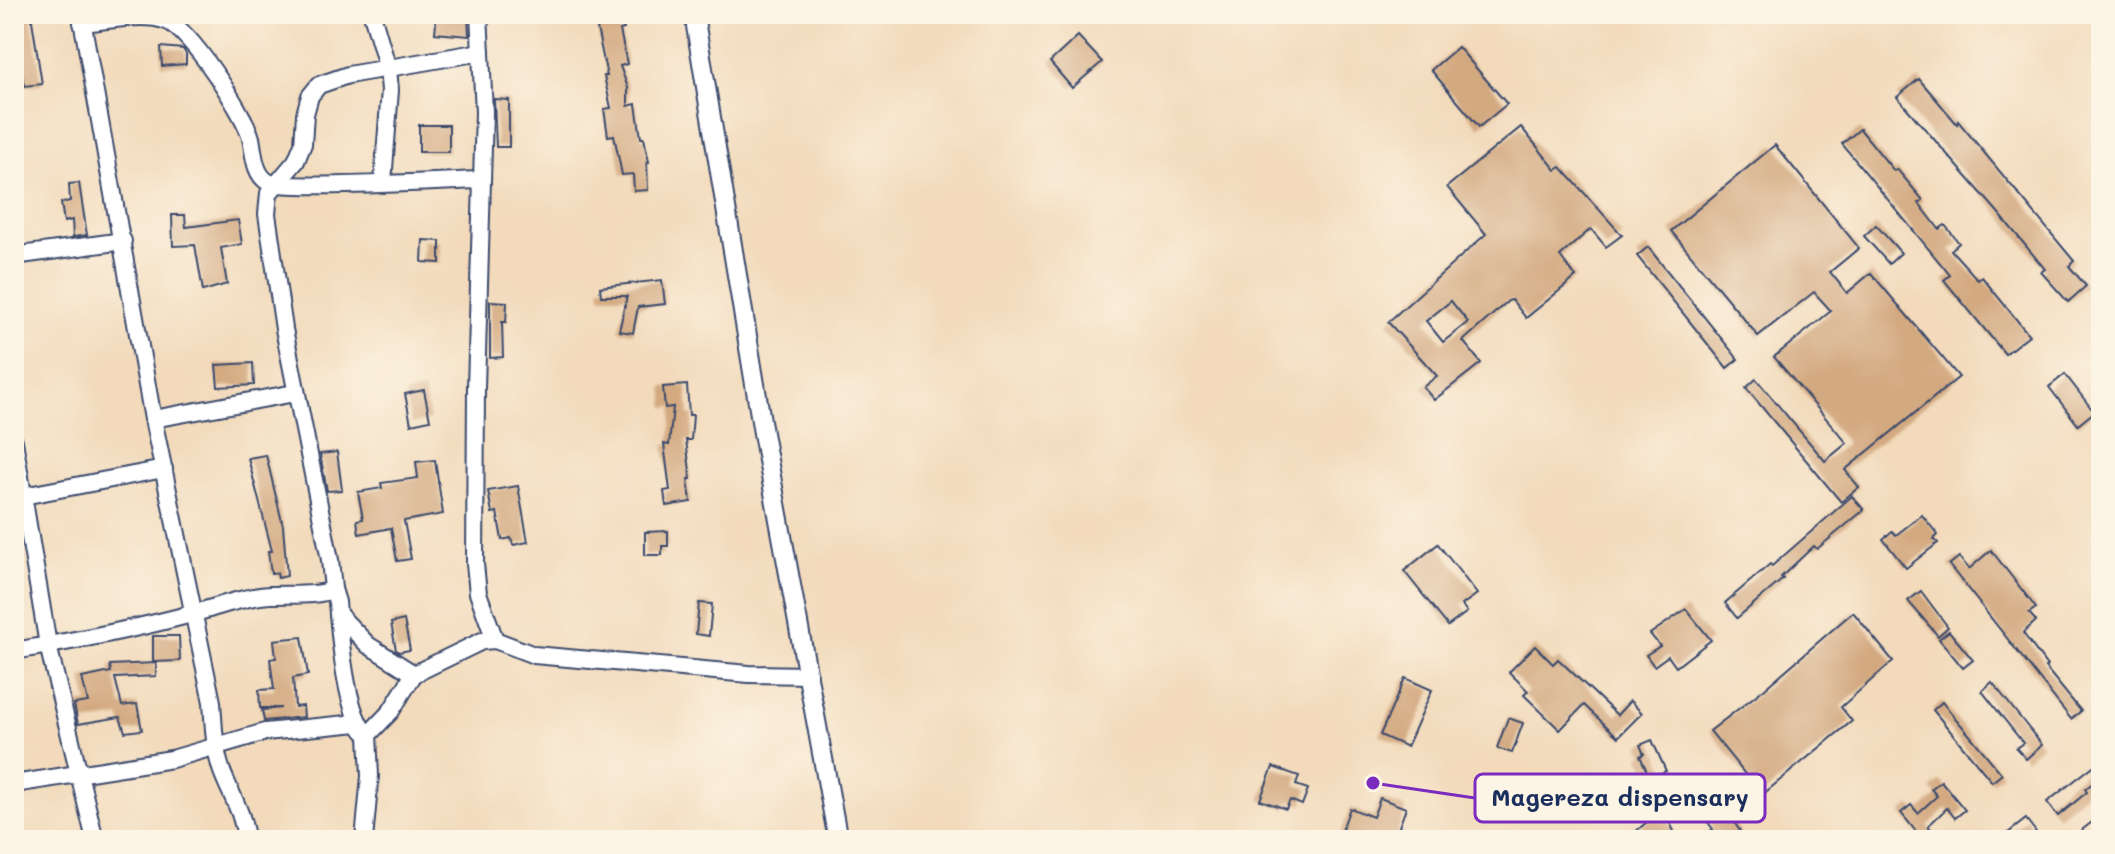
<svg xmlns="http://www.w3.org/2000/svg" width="2115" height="854" viewBox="0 0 2115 854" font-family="Mali,sans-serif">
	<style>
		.building { fill: #d3a980; fill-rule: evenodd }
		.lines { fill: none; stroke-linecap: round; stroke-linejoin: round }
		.minor-casing { stroke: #3b496c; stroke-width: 20 }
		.tertiary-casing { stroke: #3b496c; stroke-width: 22 }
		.minor { stroke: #fff; stroke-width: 16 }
		.tertiary { stroke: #fff; stroke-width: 18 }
		.leader { fill: none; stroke: #7b2cbf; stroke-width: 3 }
		.callout-dot { fill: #7b2cbf; stroke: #fcf5e5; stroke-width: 3 }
		.callout { fill: #fcf5e5; stroke: #7b2cbf; stroke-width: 3 }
		.callout-label { font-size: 24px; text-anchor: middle; font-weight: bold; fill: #1b2f5e }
	</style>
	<rect width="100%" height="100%" fill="#fcf5e5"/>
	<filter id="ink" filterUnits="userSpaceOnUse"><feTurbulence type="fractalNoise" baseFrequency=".0125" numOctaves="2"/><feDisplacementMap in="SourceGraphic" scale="16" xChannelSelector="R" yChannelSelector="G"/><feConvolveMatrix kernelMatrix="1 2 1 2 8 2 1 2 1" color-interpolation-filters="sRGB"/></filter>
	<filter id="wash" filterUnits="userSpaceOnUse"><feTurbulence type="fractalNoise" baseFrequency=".006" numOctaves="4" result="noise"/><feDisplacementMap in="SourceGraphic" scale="32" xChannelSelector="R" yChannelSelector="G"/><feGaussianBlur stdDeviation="1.8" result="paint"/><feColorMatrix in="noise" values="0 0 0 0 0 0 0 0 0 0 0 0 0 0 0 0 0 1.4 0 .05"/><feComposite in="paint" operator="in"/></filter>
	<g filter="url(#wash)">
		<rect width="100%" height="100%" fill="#f2dabb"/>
		<g id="blocks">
			<g class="building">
				<path d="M14,14h17l11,70 -18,2 -10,-54z"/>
				<path d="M437,14h31l1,22 -34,-3z"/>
				<path d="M594,14h23l7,15 -4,1 7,34 -7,2 8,22v18l8,-2 5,34h3l5,24h-2l1,28 -14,1 -1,-17 -11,1 -8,-40 -6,1 -4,-27 7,-1 -7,-32h3z"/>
				<path d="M1078,36l24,26 -30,26 -22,-26z"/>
				<path d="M161,47l22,2 3,5v10l-24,2z"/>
				<path d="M1458,47l49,57 -28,23 -48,-57z"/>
				<path d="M1919,79l38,45 1,-3 116,140 -5,5 17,20 -18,16 -27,-30 4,-3 -49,-59 -99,-113z"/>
				<path d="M494,99l15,1v47h-13z"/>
				<rect x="419" y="125" width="30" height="27"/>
				<path d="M1521,127l35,43 5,-3 61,68 -16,12 -15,-18 -6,5 -25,22 16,21 -50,41 -14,-18 -4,1 -45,40 18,22 -47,37 -11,-13 14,-11 -49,-54 98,-88 -39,-47zM1451,301l17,21 -25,20 -17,-21z"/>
				<path d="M1860,129l34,42 3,-2 26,31 -4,3 20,26 6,-4 14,18 -8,7 27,30 4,-3 47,58 -24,19 -61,-74 6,-5 -108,-131z"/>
				<path d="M1775,145l84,103 -29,24 17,21 24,-20 88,104 -114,93 14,17 -18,15 -95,-114 10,-9 69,82 22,-18 -73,-86 57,-46 -17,-19 -56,44 -87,-105z"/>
				<path d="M79,183l8,52 -14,2 -1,-17 -8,2 -3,-19 9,-2 -1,-17z"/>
				<path d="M172,215h13l1,12 52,-7 4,24 -21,4 6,36 -24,7 -8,-46 -22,1z"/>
				<path d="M1876,225l25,28 -12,11 -25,-28z"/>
				<path d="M423,240l17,1v22l-18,-1z"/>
				<path d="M1648,247l90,112 -11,9 -90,-112z"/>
				<path d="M662,280l3,24 -27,3 -5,26 -14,-2 8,-35h-26l-1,-9z"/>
				<path d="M490,301l17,1 -1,20h-4l1,35 -13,1z"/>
				<path d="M253,363l1,22 -36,2 -2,-22z"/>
				<path d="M2065,374l29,38 -16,13 -29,-38z"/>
				<path d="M687,385l2,30h4l-2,25h-5l5,39h-3l3,23 -25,4 -2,-15 6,-1 -6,-46 5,1 4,-38 -8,1 -2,-21z"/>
				<path d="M424,390l6,30 -19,4 -6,-30z"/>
				<path d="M337,452l5,38 -15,1 -7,-37z"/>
				<path d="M266,455l17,71 4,50 -9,2 -1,-5 -6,1 -3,-23h4l-24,-93z"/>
				<path d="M435,460l8,54 -39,7 7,38 -14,2 -6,-33 -32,6 -2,-14 6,-1 -5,-27 24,-4 -1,-5 37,-5 -2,-16z"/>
				<path d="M518,486l10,56 -15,3 -2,-7 -9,2 -5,-28 -5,1 -4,-22z"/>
				<path d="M1852,496l12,14 -47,39 -3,-3 -33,31 2,2 -46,39 -12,-15 45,-39 2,2z"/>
				<path d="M1922,515l16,20 -4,4 4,4 -32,25 -23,-29 9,-8 4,4z"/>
				<path d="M668,531v15h-6v9h-17v-23z"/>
				<path d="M1438,544l39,50 -15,11 5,7 -19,14 -44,-55z"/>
				<path d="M1991,550l45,58 -7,5 7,8 -13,12 24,33 -2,1 36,44 -10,8 -122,-154 10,-8 10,12z"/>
				<path d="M1921,591l27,36 -10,9 -30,-35z"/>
				<path d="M699,603l13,1 -3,32 -13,-2z"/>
				<path d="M1686,609l25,31 -35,27 -8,-11 -14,10 -8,-11 14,-9 -10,-12z"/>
				<path d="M1853,612l40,49 -52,46 11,14 -90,74 -52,-64 54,-42z"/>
				<path d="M404,620l6,30 -11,2 -3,-2 -5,-27z"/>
				<path d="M1949,631l24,29 -10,8 -24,-29z"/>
				<path d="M153,636h26l1,25 -27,1z"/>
				<path d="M302,637l6,38 -15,3 2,29 8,-1 1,11 -40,4 -2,-11 19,-2h-21l-1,-18 15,-1 -4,-30 6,-1 -2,-18z"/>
				<path d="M1535,646l18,18 5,-5 59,56 13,-14 12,12 -24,24 -34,-32 -24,25 -36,-35 4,-4 -19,-19z"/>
				<path d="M156,663v13l-41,2 7,28 15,-2 5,26 -17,2 -5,-15 -42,7 -4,-20 14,-2 -6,-24 29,-6 -1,-7z"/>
				<path d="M1405,678l27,12 -25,57 -27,-12z"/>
				<path d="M1992,682l50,63 -16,14 -10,-11 7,-5 -41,-52z"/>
				<path d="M1942,702l60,72 -10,8 -59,-72z"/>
				<path d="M1508,718l15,5 -11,30 -15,-5z"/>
				<path d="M1652,740l14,31 -16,7 -10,-22 4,-2 -4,-9z"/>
				<path d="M2101,760v17l-16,12 2,3 -29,24 -11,-14z"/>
				<path d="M1273,767l26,9 -3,9 12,4 -6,16 -12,-5 -4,9 -26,-9z"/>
				<path d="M1941,781l24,29 -10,8 -8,-10 -19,18 7,8 -12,6 -22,-27 10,-8 7,8 19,-17 -6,-7z"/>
				<path d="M1380,798l26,10 -12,32h-40l-14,-5 10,-27 23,9z"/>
				<path d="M1659,799l19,41h-52l22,-19 -7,-13z"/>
				<path d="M1725,809l15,22 -14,9h-26l13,-11 -6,-8z"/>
				<path d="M2101,815v21l-4,4h-28z"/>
				<path d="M2026,819l10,13 -10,8h-27z"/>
			</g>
		</g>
	</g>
	<g filter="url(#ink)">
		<use href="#blocks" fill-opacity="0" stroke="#3b496c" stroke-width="2"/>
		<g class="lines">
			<defs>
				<g id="minor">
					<path d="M81,14l72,405 59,283c2,26 2,53 13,77 9,21 19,38 21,61"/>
					<path d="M372,14l16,55 2,21 -7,92"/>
					<path d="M479,14l5,98 -8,276 -1,176 3,29 17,47"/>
					<path d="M82,23c25,-2 60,-11 85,-2 23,9 78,93 84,117 3,15 3,36 17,44 14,8 183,-1 212,-2"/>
					<path d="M14,256l109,-15"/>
					<path d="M153,419l142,-26"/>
					<path d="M14,441l34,204 47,195"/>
					<path d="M23,496l141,-27"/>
					<path d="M333,589l4,13c3,33 8,105 27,129"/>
					<path d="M338,614l30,31 46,29"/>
					<path d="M14,651c60,-10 122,-22 181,-38 22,-6 42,-14 65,-17 20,-3 58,2 73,-7l-3,-29 -46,-231 -17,-115 2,-21 27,-32 7,-17 2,-30 5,-18 9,-11 29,-10 133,-23"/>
					<path d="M14,784l158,-25 93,-27 93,-9"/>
					<path d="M364,840l6,-64 -2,-41 23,-24 23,-37 68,-33 13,-1 39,15 215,19 60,1"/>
				</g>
				<path id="tertiary" d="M694,14l69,419 75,407"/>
			</defs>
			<use href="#minor" class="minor-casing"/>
			<use href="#tertiary" class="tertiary-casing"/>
			<use href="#minor" class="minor"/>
			<use href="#tertiary" class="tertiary"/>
		</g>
	</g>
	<path class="leader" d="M1373 783L1475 798"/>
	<circle class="callout-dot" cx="1373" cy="783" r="8"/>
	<rect class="callout" x="1475" y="774" width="290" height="48" rx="8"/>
	<g class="callout-label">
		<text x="1620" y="806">Magereza dispensary</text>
	</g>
	<rect width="2115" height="854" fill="none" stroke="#fcf5e5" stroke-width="48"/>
</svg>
